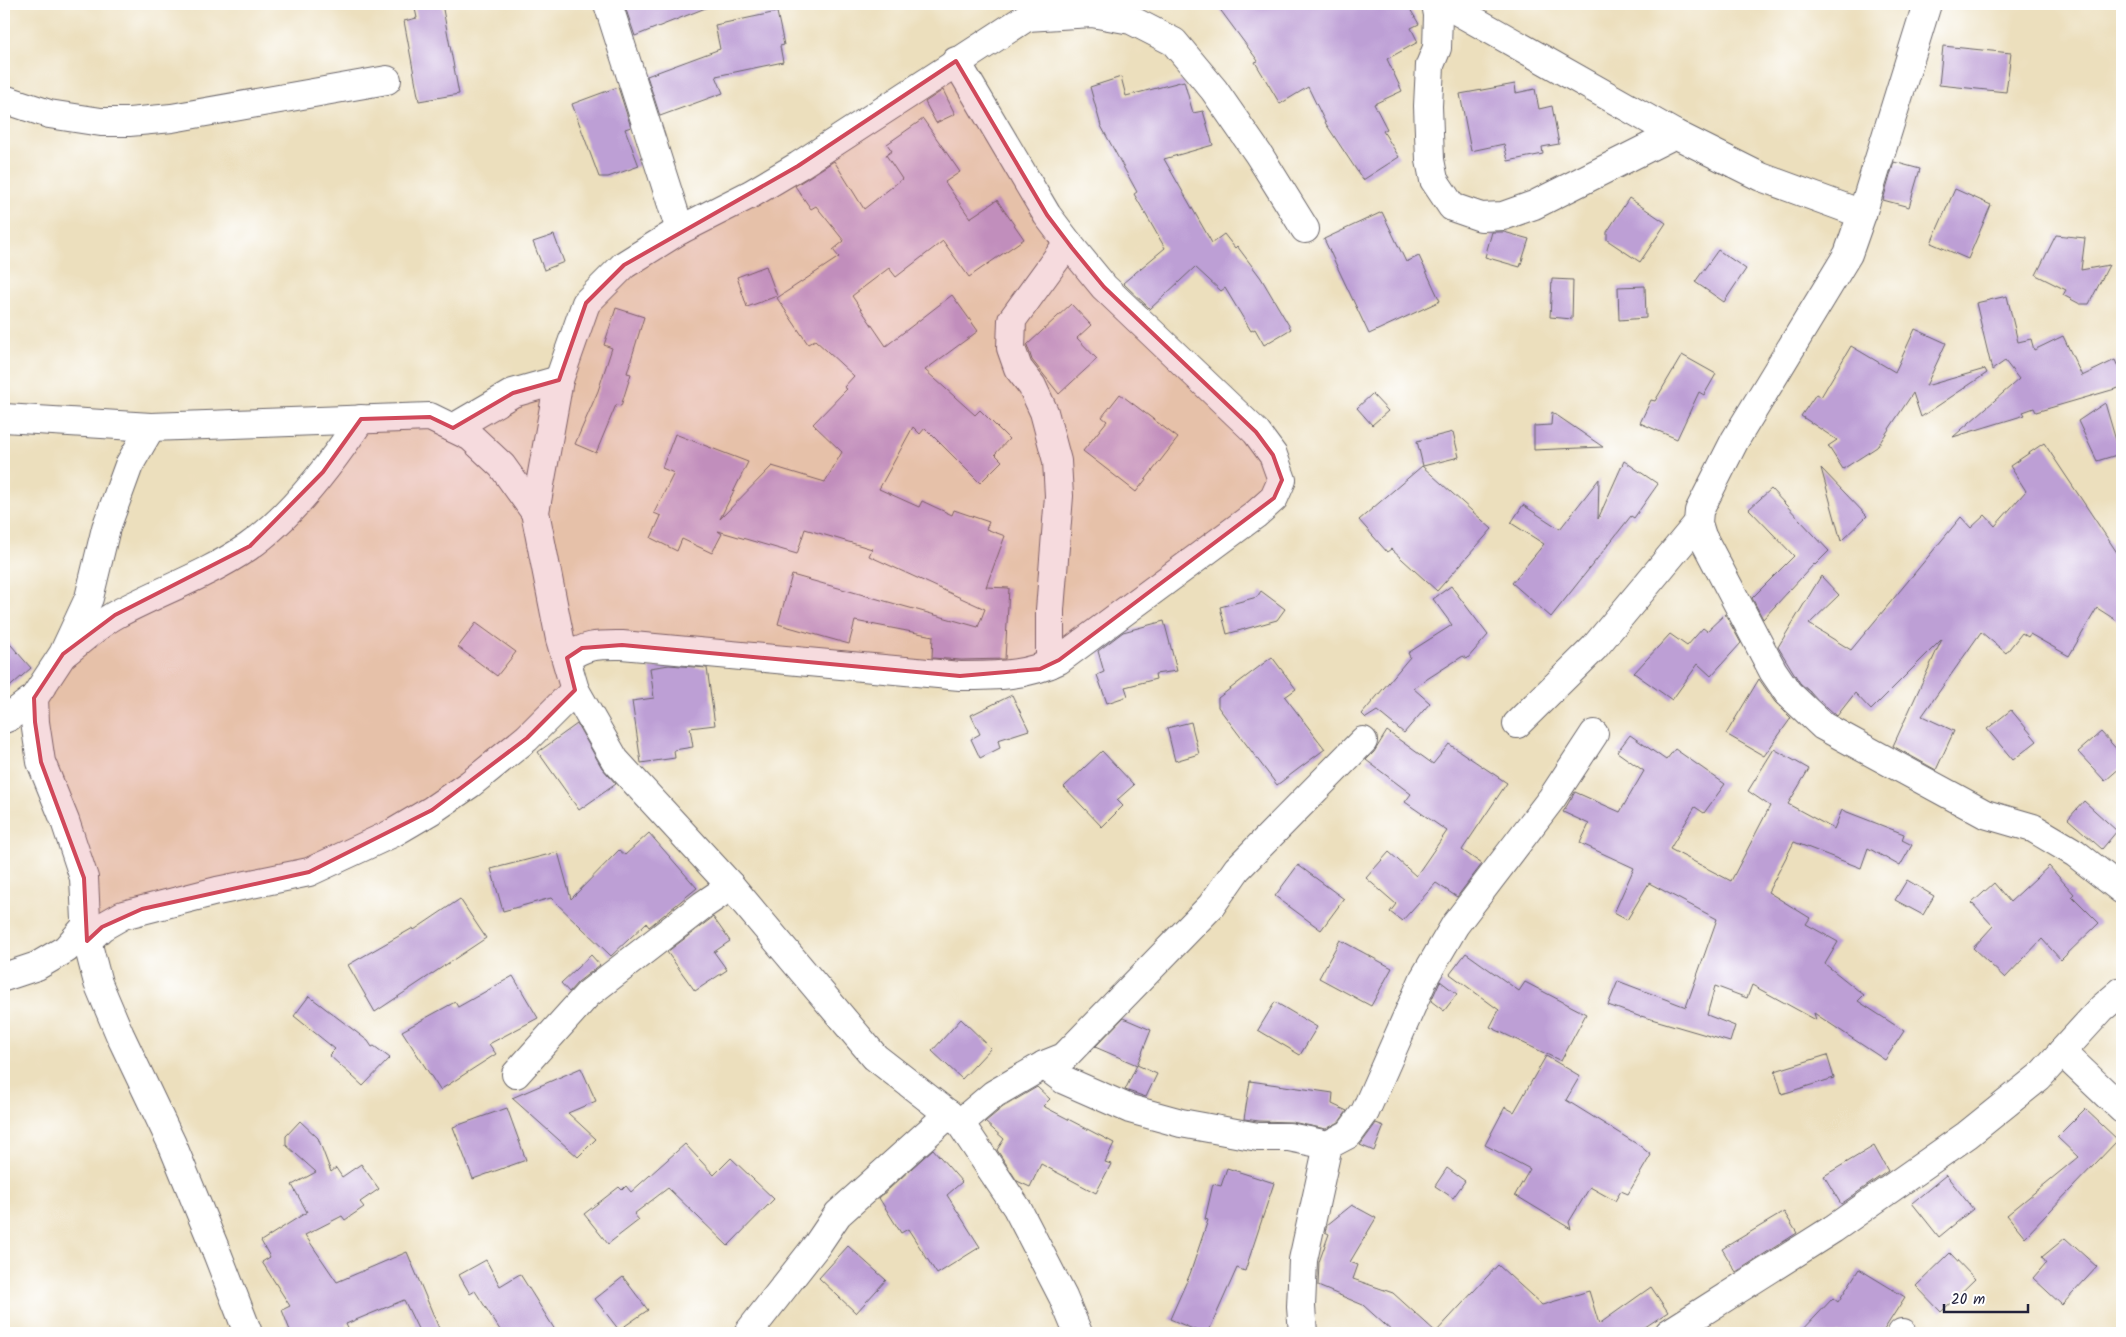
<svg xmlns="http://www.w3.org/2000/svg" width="2126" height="1337" viewBox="0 0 2126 1337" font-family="Kalam,sans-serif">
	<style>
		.building { fill: #bd9fd5 }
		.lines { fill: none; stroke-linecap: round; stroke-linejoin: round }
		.minor-casing { stroke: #696468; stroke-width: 30 }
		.minor { stroke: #fff; stroke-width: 28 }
		.marked { fill: #d1495b; fill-opacity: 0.2; stroke: #d1495b; stroke-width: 4; stroke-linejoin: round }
	</style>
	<rect width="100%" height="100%" fill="#fff"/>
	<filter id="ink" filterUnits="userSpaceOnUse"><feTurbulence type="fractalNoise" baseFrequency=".02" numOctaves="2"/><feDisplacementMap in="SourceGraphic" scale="10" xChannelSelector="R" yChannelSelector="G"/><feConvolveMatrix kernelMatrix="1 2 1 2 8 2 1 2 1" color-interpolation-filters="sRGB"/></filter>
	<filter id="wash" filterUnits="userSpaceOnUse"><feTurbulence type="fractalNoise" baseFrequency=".0096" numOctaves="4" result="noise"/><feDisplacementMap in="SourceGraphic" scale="20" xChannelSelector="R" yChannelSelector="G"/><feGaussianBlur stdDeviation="1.12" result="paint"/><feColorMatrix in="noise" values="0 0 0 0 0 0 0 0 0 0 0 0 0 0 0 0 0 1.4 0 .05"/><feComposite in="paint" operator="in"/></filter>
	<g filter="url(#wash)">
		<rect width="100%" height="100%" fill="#ecdfbd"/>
		<g id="blocks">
			<g class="building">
				<path d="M414,4h28l17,90 -40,7 -15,-80 13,-3z"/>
				<path d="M624,4h89v1l-78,31z"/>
				<path d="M1216,4h191l12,20 -8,4 7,14 -31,17 15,32 -28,13 13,25 -4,2 16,26 -36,23 -37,-56 -18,-37 -28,17 -25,-42 3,-1z"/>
				<path d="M777,12l7,33 -4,1 3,16 -67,14 7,17 -63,23 -13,-40 73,-27 -5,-24z"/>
				<path d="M1943,46l68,7 -5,39 -67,-7z"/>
				<path d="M1121,77l5,19 58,-15 9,32 10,-2 10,34 -49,14 48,84 12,-9 11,14 2,-2 24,32 30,51 -27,16 -9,-16 -4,2 -26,-43 -4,3 -26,-24 -45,42 -27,-26 42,-35 -31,-54 3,-2 -36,-66 -11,-39z"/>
				<path d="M1515,84l1,9 19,-4 4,20 13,-3 7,38 -17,3 1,7 -35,7 -4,-17 -33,7 -11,-57z"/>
				<path d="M618,87l13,40 -6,2 14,37 -31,11h-9l-27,-73z"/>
				<path d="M943,90l12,24 -19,9 -11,-21z"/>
				<path d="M923,119l37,53 -15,10 25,36 27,-18 27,39 -55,38 -26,-36 -47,36 -7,-9 -37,28 34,50 66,-51 26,36 -53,39 50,45 5,-5 29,29 -14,15 7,7 -22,22 -55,-55 -5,6 -7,-7 -34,62 40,18 3,-6 30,14 2,-5 35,12 -3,7 19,7 -19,51 23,1 -4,71 -44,1 -29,-2 1,-22 -78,-15 -6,23 -71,-20 14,-49 186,52 7,-18 -116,-53 3,-7 -67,-20 -8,25 -79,-23 4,3 -10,19 -30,-14 -5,12 -26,-13 10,-22 -7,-3 20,-40 -12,-5 13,-34 73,28 -28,57 52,-53 53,16 17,-30 -29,-28 34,-35 -3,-2 10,-11 -39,-36 -7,4 -31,-46 62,-41 -6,-7 11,-9 -28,-35 -5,3 -16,-23 39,-25 30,48 38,-30 -16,-24 6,-4 -5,-7z"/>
				<path d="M1894,162l26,7 -11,38 -26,-7z"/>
				<path d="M1955,189l36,16 -23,54 -37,-16z"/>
				<path d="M1629,198l37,25 -26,39 -33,-22v-8z"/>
				<path d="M1382,212l24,50 13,-6 21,45 -71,33 -45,-95z"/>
				<path d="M1492,232h12l25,7 -9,28 -35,-10z"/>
				<path d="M554,235l10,27 -20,8 -11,-28z"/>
				<path d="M2056,235l29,3 -4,32 28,-5 -20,39h-9l-17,-9 3,-5 -30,-15z"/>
				<path d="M1718,250l28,19 -22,33 -29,-20z"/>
				<path d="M766,266l11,30 -30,11 -10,-30z"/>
				<path d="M1552,279l21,1 -1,39 -22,-2z"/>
				<path d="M1645,286l1,32 -27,2 -1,-33z"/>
				<path d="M2007,296l11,46 13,-3 3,11 29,-14 19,40 33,-16 7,16v11l-86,25 -2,-4 -11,4 2,3 -72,22 66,-58 -14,-18 -13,9 -16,-67z"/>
				<path d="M1071,304l20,21 -14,13 20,21 -38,35 -27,-34 -5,-15z"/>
				<path d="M616,308l28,9 -17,56 4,1 -10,32 -5,-1 -20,48 -21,-9 23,-53 14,-43 -8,-3z"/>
				<path d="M1915,329l31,14 -20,43 59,-17 2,4 -66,44 -8,-24 -36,54 -34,22 -15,-23 9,-6 -36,-24 15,-22 5,3 30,-51 44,26z"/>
				<path d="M1682,355l34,19 -12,21 -5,-3 -22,47 -37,-16 11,-23 4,1z"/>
				<path d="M1120,394l58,44 -42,54 -53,-41 24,-30 -5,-4z"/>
				<path d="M1372,394l16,17 -16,14 -15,-17z"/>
				<path d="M2105,403l15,51 -23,7 -19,-40z"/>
				<path d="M1552,412l51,35 -69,3v-24l17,-1z"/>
				<path d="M1453,432l6,25 -36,9 -6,-25z"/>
				<path d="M2044,443l78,117v64l-25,-16 -28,48 -39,-22 -2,3 -6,-4 -16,20 -25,-21 -59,84 32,15 -18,39 -43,-24 49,-107 -71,71 -16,-17 -18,23 -37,-33 -22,-36 43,-71 18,19 -30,29 42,26 110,-133 10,11 14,-13 10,11 31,-35 -16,-25z"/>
				<path d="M1624,461l34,23 -24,34 -3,-2 -80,101 -39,-34 32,-39 -33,-21 12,-18 37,24 39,-50 -1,40z"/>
				<path d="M1422,466l70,63 -55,62 -46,-42 -4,3 -28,-32z"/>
				<path d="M1821,468l46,48 -26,25z"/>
				<path d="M1771,489l58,62 -14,14 -1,-1 -51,55 -11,-21 42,-42 -45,-47z"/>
				<path d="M1451,586l37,49 -21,24 -4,-3 -50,32 17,15 -26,30 -27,-22 -11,7 -4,-4 48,-57 -2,-4 44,-28 -19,-26z"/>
				<path d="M1261,591l24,18 -8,11 -50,14 -7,-27 37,-10z"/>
				<path d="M1725,614l16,29 -30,33 -13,-12 -26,36 -38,-27 36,-39 17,12 16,-18 4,3z"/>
				<path d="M1164,621l13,50 -22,3 1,5 -31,8 3,9 -21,7 -10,-28 7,-3 -6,-21 25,-19z"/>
				<path d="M476,623l40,29 -19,24 -39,-29z"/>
				<path d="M4,637l27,31 -27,24z"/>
				<path d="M1272,657l24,32 -11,8 40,52 -48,36 -59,-78v-9z"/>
				<path d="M669,665l38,3 8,57 -25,3 3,19 -19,3 1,8 -34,5 -9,-62 22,-3 -4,-30z"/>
				<path d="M1759,679l16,23 16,16 -27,38 -38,-22z"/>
				<path d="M1012,695l17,35 -31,10 2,8 -20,10 -9,-19 9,-5 -9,-19z"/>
				<path d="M2011,710l26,31 -24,19 -26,-31z"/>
				<path d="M1191,722l8,32 -24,7 -8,-33z"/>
				<path d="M577,724l25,44 14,16 -37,26 -41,-58z"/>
				<path d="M1387,731l46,33 16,-20 58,39 -45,67 20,14 -25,33 -21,-14 -34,38 -12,-9 6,-8 -30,-26 23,-26 27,24 31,-45 -42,-29 6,-8 -45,-34 8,-8z"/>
				<path d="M2101,732l21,23v11l-17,15 -27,-29z"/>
				<path d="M1630,735l36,25 9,-11 50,35 -21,29 -9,-6 -25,42 61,32 39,-75 -22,-15 26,-42 35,20 -21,35 46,25 8,-19 62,24 -2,6 10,5 -12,21 -32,-18 -7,20 -67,-26 -26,50 42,26 -4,6 32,18 -13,22 39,31 -6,6 46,30 -19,29 -71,-47 2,7 -64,-35 -5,13 -32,-12 -8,29 28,11 -5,16 -89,-26v1l-33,-12 10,-24 68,26 31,-88 -68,-36 -22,37 -13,-7 20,-45 -54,-25 9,-19 -26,-12 12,-20 45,20 24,-41 -27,-19z"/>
				<path d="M1102,751l32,34 -17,15 6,6 -21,21 -38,-40z"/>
				<path d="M2084,801l33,30 -15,18 -34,-30z"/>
				<path d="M649,833l48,55 -48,39 -3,-4 -35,33 -60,-58 -48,13 -12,-42 67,-17 13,47 48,-49 6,5z"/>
				<path d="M1298,865l46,34 -23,31 -46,-34z"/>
				<path d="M2049,866l25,28 -2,2 27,27 -38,37 -19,-21 -37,39 -32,-30 20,-22 -21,-23 22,-20 16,19z"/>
				<path d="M1907,880l27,16 -11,19 -28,-15z"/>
				<path d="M460,899l26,39 -111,74 -27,-47 65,-37 1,2z"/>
				<path d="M713,917l17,24 -16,11 13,18 -32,21 -28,-39z"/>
				<path d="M1340,940l52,28 -21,38 -52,-28z"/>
				<path d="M1466,953l53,38 6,-9 61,32 -25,47 -71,-34 9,-17 -49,-36z"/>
				<path d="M591,955l9,10 -22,17 -9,10 -8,-9z"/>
				<path d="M513,976l25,42 -49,26 7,10 -56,36 -38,-59 53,-29 3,5z"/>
				<path d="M1440,981l17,13 -13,17 -13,-10z"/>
				<path d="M309,996l59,45 4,6 2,-1 16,12 -27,28 -34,-31 6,-6 -41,-33z"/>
				<path d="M1275,1002l42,25 -17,28 -42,-25z"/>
				<path d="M1123,1018l28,12 -14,35 -42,-18z"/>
				<path d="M961,1019l30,29 -29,31 -30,-28z"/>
				<path d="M1827,1055l7,23 -52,16 -7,-23z"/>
				<path d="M1546,1056l34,20 -14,24 74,46 11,9 -23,39 -7,-3 -6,10 -25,-14 -21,35 2,7 -56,-34 15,-26 -45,-24 20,-38 9,5z"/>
				<path d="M1137,1065l20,9 -11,23 -21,-7z"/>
				<path d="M581,1068l15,33 -28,12 28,26 -18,18 -66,-59z"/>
				<path d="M1250,1081l83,12 -1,11 15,7 -8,11 -13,7 -34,-7 -33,-1 -15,-2z"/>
				<path d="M1037,1087l13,12 -7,7 71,37 -9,19 6,2 -15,29 -55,-29 -11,23 -13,-6 -20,-31 7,-11 -19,-17 18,-15z"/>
				<path d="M507,1108l19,52 -53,19 -20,-52z"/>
				<path d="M2085,1109l33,31 -93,97 -18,-22 71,-58 -21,-20z"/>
				<path d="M300,1121l18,17 13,34 5,-4 6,9 19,-13 18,25 -19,13 4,5 -19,13 -3,-4 -37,19 32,47 70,-30 34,81h-21l-16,-33 -58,24 4,9h-59l-9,-23 8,-4 -28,-44 8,-5 -9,-16 46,-29 -15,-27 24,-13 -30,-27v-9z"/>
				<path d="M1376,1123l8,3 -10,25 -14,-6z"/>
				<path d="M685,1144l29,31 17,-17 43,41 -46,47 -60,-58 -34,26 5,6 -31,24 -24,-30 35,-27 3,3 4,-4 5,6z"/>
				<path d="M1874,1146l14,25 -47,33 -17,-28z"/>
				<path d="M933,1149l29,33 -15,13 33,52 -43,27 -29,-45 -7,4 -22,-35z"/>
				<path d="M1227,1168l47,15 -29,88 -8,-3 -29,65h-6l-32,-14 20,-45 18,-54 -3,-1 8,-35 8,2z"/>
				<path d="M1447,1168l18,13 -12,17 -18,-12z"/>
				<path d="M1946,1175l27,34 -34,28 -27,-34z"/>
				<path d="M1352,1205l24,13 -26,44 8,3 -5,14 40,14 43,39 62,-67 44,40 47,-14 10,33 52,-37 17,25 -32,21h-242l-31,-28 -45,-19 1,-24 10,-28 -4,-2 2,-7z"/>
				<path d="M1784,1212l13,21 -61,39 -14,-23z"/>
				<path d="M2065,1238l32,29 -35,38 -29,-27 13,-15 -4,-6z"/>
				<path d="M848,1246l38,34 -30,33 -37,-35z"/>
				<path d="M1950,1253l25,26 -34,33 -25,-26z"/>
				<path d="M486,1260l14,26 20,-12 37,59h-55l-27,-42 -5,3 -11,-19z"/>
				<path d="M1859,1269l46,28 -23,36h-82l33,-35 5,4z"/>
				<path d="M623,1277l25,33 -29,20 -24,-31z"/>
			</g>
		</g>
	</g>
	<g filter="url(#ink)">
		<use href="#blocks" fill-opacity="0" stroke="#696468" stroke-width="1"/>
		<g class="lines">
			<defs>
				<g id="minor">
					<path d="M608,4l72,226"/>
					<path d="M1039,4l-12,13 -229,149 -47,28 -71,36 -56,35 -38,38 -27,77 -24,132 25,127 15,51 40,70 116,126 144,171 85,66 57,85 46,89 15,36"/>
					<path d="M1436,4l2,11 -1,33 -7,17 -2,41 2,54 4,20 18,27 29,10 22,-1 31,-11 141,-71"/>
					<path d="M1445,4l230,130 86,43 101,37"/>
					<path d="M1927,4l-65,210 -14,40 -113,186 -36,71 -1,12 4,13 71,135 15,22 35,33 162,88 48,14 42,25 47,37"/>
					<path d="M1027,17l65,-4 39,7 43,22 40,48 45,65 46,74"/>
					<path d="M4,99l45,15 52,8h28l43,-4 215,-38"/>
					<path d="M4,418l147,9 279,-10 41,20 31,29 33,46"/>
					<path d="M151,427l-22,38 -23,63 -17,70 -26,56 -29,44 1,24 6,40 24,59 19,57 3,63 11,42 22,52 52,109 45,109 31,80"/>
					<path d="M453,428l60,-35 46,-13"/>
					<path d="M65,653c17,-13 33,-29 52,-39 43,-23 90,-39 131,-67 42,-29 85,-86 113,-128"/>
					<path d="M567,658c20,-14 31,-13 55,-13l338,31c35,0 67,0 99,-16l196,-145 19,-17 8,-18 -9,-25 -17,-23 -152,-145 -32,-39 -25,-33 -91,-154"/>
					<path d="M1050,664v-54l9,-114 -2,-35 -13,-49 -12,-26 -14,-18 -7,-20 1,-28 56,-77"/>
					<path d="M4,719l5,-2 25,-19"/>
					<path d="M1517,724l77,-76 104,-125"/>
					<path d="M87,941l15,-14 21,-12 94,-24 92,-19 84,-39 39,-23 38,-26 57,-46 48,-48"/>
					<path d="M4,977l33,-11 29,-17 21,-24"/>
					<path d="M2062,1052l60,57"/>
					<path d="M1044,1065l20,15 66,29 51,14 77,14h31l39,8 21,-11 16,-22 59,-134 31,-53 97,-127 42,-64"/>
					<path d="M516,1074l72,-80 115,-89 28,-19"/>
					<path d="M960,1123l34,-29 50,-29 20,-8 147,-151 26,-37 126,-128"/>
					<path d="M748,1333l69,-88 21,-31 111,-100"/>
					<path d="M1303,1333l-2,-26 2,-47 25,-115"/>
					<path d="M1669,1333l164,-104 134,-94 72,-58 63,-69 20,-17"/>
					<path d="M1902,1333h1"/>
				</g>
			</defs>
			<use href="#minor" class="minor-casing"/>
			<use href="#minor" class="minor"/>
		</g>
	</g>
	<path class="marked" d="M956,61l91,154 25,33 32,39 152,145 17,23 9,25 -8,18 -215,162 -19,9 -80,7 -338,-31 -40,3 -15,10 8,32 -48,48 -95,72 -123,62 -167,37 -40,18 -15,14 -3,-63 -43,-116 -6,-40 -1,-24 29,-44 52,-39 135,-69 73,-74 38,-53 69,-2 23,11 60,-35 46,-13 27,-77 38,-38 174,-99z"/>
	<rect width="2126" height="1337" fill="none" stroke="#fff" stroke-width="20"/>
	<path d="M1944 1304v8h84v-8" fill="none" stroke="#22223b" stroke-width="2.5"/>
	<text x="1951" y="1304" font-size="15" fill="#22223b" stroke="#ffffff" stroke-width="4" paint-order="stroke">20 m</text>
</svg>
